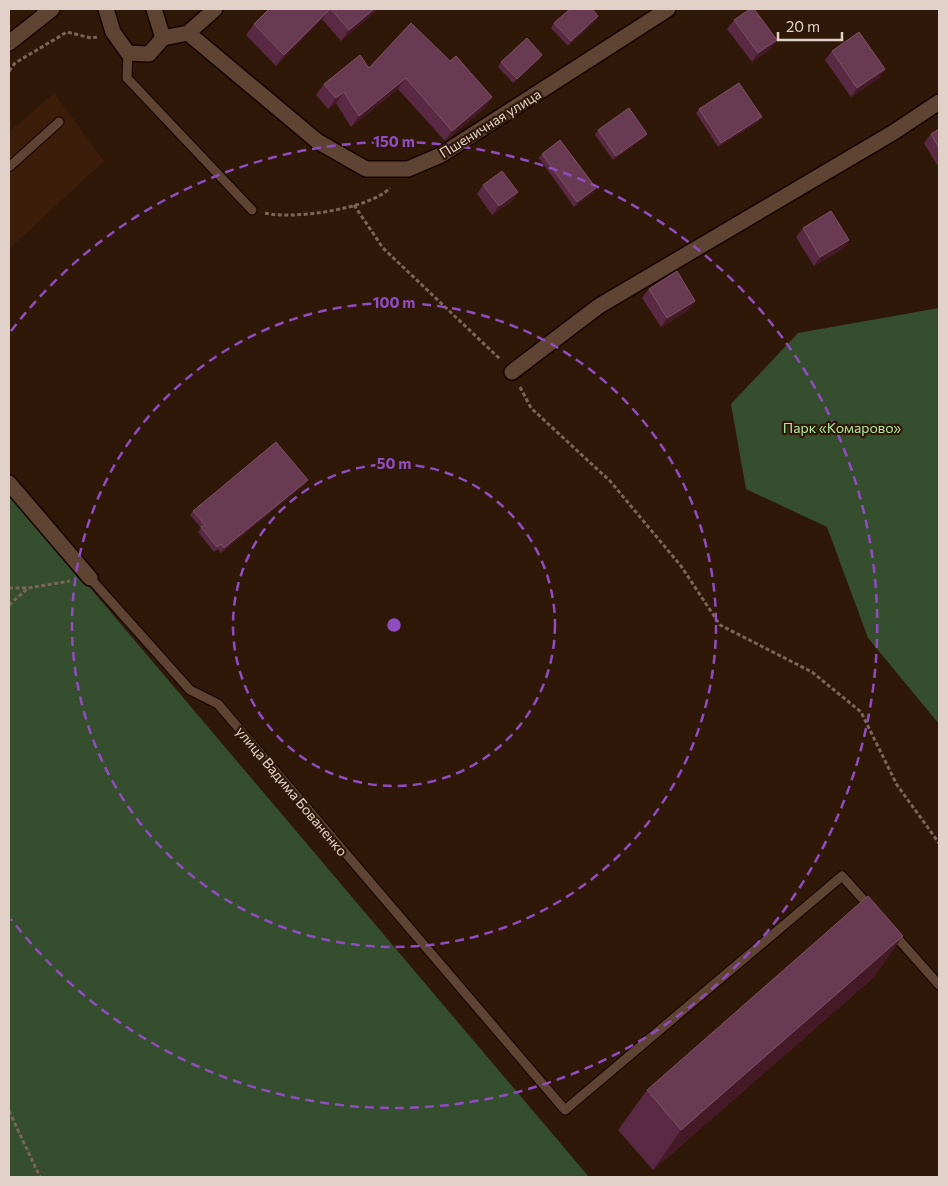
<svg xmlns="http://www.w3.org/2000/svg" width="948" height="1186" viewBox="0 0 948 1186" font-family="Commissioner,sans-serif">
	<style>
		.built { fill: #3b1d0a }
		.green { fill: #344e2e }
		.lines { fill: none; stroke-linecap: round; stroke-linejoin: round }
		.lane-casing { stroke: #170300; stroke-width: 11 }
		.street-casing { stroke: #170300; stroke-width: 18 }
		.secondary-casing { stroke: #170300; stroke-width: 18 }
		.path { stroke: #7a6558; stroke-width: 3; stroke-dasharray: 4 2.5; stroke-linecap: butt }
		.lane { stroke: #5f4434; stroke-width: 9 }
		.street { stroke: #5f4434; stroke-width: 15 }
		.secondary { stroke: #5f4434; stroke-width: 15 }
		.wall { fill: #5a2944 }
		.shaded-wall { fill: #431a26 }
		.building { fill: #693b52; stroke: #7c5265 }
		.ring { fill: none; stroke: #904dc1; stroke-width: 2.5; stroke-dasharray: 9 6 }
		.labels { text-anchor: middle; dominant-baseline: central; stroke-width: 4.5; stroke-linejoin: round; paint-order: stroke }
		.street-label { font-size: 14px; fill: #e2d1c8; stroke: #301809 }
		.park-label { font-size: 14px; fill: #ace99e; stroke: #301809 }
		.centre { fill: #904dc1; stroke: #301809; stroke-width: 2.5 }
		.ring-label { font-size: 15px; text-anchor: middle; font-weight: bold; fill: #904dc1; stroke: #301809; stroke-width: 4.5; stroke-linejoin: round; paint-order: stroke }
	</style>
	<rect width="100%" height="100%" fill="#301809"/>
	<path class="built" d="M54,93l50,68 -95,88v-117z"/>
	<g class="green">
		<path d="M939,308v416l-71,-86 -41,-111 -81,-38 -15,-85 67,-71z"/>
		<path d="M9,492l580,685h-580z"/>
	</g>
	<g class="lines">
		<defs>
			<g id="lane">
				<path d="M128,53l-1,25 125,132"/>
				<path d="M9,167l50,-45"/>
				<path d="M90,578l100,112 28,14 347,406 277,-234 29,32"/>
				<path d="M893,933l46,52"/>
			</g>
			<g id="street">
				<path d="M188,33l129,108 49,28h42l33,-14 227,-146"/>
				<path d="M163,38l25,-5 27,-24"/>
				<path d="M512,372l87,-66 295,-174 45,-30"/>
				<path d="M9,483l81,95"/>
			</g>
			<g id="secondary">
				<path d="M106,9l7,23 15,21 21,1 14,-16 -9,-29"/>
				<path d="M9,43l43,-34"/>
			</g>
		</defs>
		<use href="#lane" class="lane-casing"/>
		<use href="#street" class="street-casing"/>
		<use href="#secondary" class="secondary-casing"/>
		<g class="path">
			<path d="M9,71l6,-8 52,-31 24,6 6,-1"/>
			<path d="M354,205l29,43 118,112"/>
			<path d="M265,213c27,7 105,-4 125,-25"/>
			<path d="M520,387l11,21 79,73 71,85 39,59 92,47 49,40 36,73 42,58"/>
			<path d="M9,588h19l42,-7"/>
			<path d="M9,605l19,-17"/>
			<path d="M9,1111l31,66"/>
		</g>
		<use href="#lane" class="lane"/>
		<use href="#street" class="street"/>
		<use href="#secondary" class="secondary"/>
	</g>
	<g class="wall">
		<path d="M269,9h109l-37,32 -19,-22 -46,47 -30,-31 8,-11z"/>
		<path d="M598,16l-3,5 -27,25 -17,-18 3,-5z"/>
		<path d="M734,20l37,29 -19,13 -25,-33z"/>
		<path d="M411,23l74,85 -40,33 -47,-52 -47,38 -15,-24 -8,6 -12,-14 8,-11 45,-16z"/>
		<path d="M832,51l53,18 -6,9 -28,19 -26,-37z"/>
		<path d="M542,55l-3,4 -26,24 -15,-16 3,-5z"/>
		<path d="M699,109l59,13 -40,25 -22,-34z"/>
		<path d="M939,129v39l-15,-25 7,-9z"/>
		<path d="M598,130l49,4 -3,4 -31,22 -18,-25z"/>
		<path d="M542,154l54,34 -3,5 -19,14 -35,-49z"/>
		<path d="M483,185l35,7 -6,9 -20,14 -15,-21z"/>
		<path d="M803,228l46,12 -6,9 -29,17 -18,-29z"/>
		<path d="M649,289l40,21 -28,17 -19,-29z"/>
		<path d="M305,484l-84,69 -3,-4 -4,3 -16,-20 3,-4 -11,-13 3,-4z"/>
		<path d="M875,976l-222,194 -35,-40 29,-40z"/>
	</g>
	<g class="shaded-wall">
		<path d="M330,9l-8,10 -46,47 8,-11z"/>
		<path d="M374,9h4l-37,32 8,-11z"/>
		<path d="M598,16l-3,5 -27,25 3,-5z"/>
		<path d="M777,40l-6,9 -19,13 6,-9z"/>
		<path d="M542,55l-3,4 -26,24 4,-4z"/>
		<path d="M885,69l-6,9 -28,19 6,-9z"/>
		<path d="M406,78l-8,11 -47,38 8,-11z"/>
		<path d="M344,92l-8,11 -8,6 8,-11z"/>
		<path d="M492,97l-7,11 -40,33 7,-10z"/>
		<path d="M762,117l-4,5 -40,25 3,-4z"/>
		<path d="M647,134l-3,4 -31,22 3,-4z"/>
		<path d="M596,188l-3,5 -19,14 3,-5z"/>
		<path d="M518,192l-6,9 -20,14 7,-9z"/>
		<path d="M849,240l-6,9 -29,17 6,-9z"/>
		<path d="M695,301l-6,9 -28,17 6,-9z"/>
		<path d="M308,480l-3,4 -84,69 3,-5z"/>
		<path d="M903,936l-28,40 -222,194 28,-40z"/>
	</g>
	<g class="building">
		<path d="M269,9h61l-46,46 -30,-31z"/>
		<path d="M331,9h43l-25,21z"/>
		<path d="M570,9h22l6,7 -27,25 -17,-18z"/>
		<path d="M750,9h4l23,31 -19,13 -24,-33z"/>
		<path d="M411,23l39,38 6,-5 36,41 -40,34 -46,-53 -47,38 -15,-24 -8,6 -12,-14 36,-29 9,13z"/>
		<path d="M859,32l26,37 -28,19 -25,-37z"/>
		<path d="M527,38l15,17 -25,24 -16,-17z"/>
		<path d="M739,83l23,34 -41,26 -22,-34z"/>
		<path d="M629,108l18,26 -31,22 -18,-26z"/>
		<path d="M939,129v19l-8,-14z"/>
		<path d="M560,140l36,48 -19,14 -35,-48z"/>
		<path d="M502,171l16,21 -19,14 -16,-21z"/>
		<path d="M831,211l18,29 -29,17 -17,-29z"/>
		<path d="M677,271l18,30 -28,17 -18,-29z"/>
		<path d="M276,442l32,38 -84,68 -3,-4 -4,3 -16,-20 4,-2 -12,-14z"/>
		<path d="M868,896l35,40 -222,194 -34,-40z"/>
	</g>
	<g class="ring">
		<circle cx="394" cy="625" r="161"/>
		<circle cx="394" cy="625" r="322"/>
		<path d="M11 331A483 483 0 1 1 11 919"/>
	</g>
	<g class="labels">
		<g class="street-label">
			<text transform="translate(490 123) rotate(-32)">Пшеничная улица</text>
			<text transform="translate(292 791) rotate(50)">улица Вадима Бованенко</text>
		</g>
		<g class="park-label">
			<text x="842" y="427">Парк «Комарово»</text>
		</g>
	</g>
	<circle cx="394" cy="625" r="8" class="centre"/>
	<g class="ring-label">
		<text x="394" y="147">150 m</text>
		<text x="394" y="308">100 m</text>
		<text x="394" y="469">50 m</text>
	</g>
	<rect width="948" height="1186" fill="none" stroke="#e2d1c8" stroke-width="20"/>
	<path d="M778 32v8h64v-8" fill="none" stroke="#e2d1c8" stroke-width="2.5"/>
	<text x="786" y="32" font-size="15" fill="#e2d1c8" stroke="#301809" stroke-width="4" paint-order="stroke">20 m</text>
</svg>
